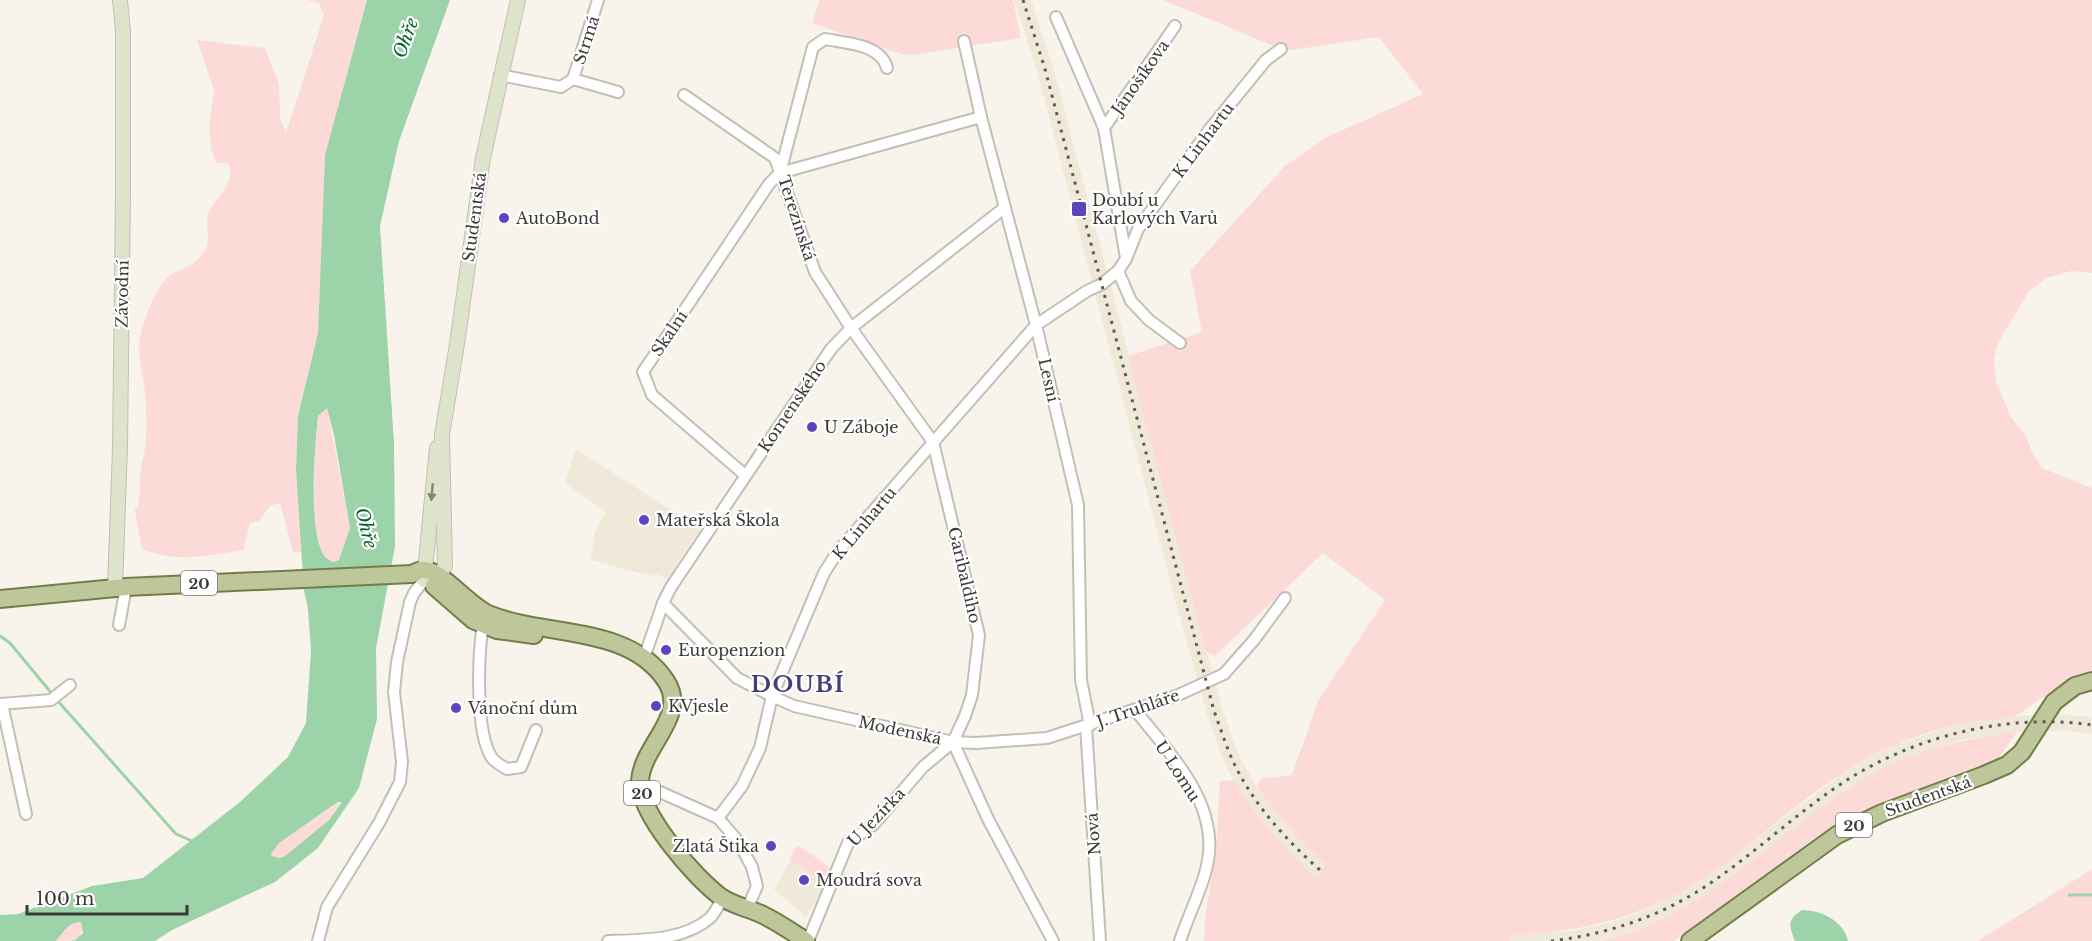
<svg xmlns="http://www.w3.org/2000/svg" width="2092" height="941" viewBox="0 0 2092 941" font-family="'Libre Baskerville',serif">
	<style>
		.built { fill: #f0e8d9 }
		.green { fill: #fbdad8 }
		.water { fill: #9cd3a8; fill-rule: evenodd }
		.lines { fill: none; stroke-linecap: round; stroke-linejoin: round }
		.stream { stroke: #9cd3a8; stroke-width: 3 }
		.street-casing { stroke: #c3bfb7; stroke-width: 14 }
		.secondary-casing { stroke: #c3bfb7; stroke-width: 16 }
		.primary-casing { stroke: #737d4a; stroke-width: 20 }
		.street { stroke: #fff; stroke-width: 10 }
		.secondary { stroke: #dee3cc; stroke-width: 14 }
		.primary { stroke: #bdc799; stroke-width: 16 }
		.rail { stroke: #5d5c57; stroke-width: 3; stroke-dasharray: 3 6; stroke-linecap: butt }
		.oneway { fill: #84867a }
		.poi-dot { fill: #5b45bd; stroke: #fff; stroke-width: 2 }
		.labels { text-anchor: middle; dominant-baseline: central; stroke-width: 4.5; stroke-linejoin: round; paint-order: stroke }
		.shield { fill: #fff; stroke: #767572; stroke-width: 1.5 }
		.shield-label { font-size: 15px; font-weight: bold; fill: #3b3a36 }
		.street-label { font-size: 16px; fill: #3b3a36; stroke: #fff }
		.poi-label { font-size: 16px; fill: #3b3a36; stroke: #fff; text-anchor: start }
		.water-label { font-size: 18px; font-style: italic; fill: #06612d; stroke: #fff }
		.district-label { font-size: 22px; font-weight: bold; letter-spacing: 1.5px; fill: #453e7b; stroke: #fff }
	</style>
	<rect width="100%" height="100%" fill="#f8f4ec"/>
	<g class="built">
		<path d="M1014,0h17l22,67 169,642 18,49 17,29 38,48 31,30 -11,12 -32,-31 -40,-50 -18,-31 -18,-51 -31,-111 -139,-532z"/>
		<path d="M576,449l124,80 -33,50 -11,-5 -5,2 -60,-16 4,-28 11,-20 -41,-29z"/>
		<path d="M2069,715l23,2v17l-24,-3 -51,1 -53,7 -35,11 -55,23 -52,35 -105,80 -31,20 -37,18 -49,15h-90v-6l60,-4 38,-8 35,-12 35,-18 30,-18 134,-101 25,-15 29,-14 64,-22 55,-7z"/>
		<path d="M798,848l36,23 -28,46 -32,-28z"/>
	</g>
	<g class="green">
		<path d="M307,0h60l-42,155 -7,178 -20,83 -2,54 6,82h-9l-13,-49 -10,3 -11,15 -9,2 -7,27c-36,6 -66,13 -101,-1l-7,-39c7,-9 4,-24 5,-35 1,-10 4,-18 5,-27 2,-14 1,-33 1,-46 -1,-23 -11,-46 -5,-69 5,-18 15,-49 31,-59 13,-7 25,-10 33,-23 7,-12 -1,-25 3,-36 7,-21 29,-28 20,-52h-11l-6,-14 -2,-24 5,-35 -17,-50 68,8 14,36 1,33 6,16 38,-118 -5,-12z"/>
		<path d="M820,0h193l8,38 -109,17 -11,-1 -89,-31z"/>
		<path d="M1163,0h929v273l-21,-2 -24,7 -18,13 -31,52 -4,16 2,23 15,35 16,21 4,12 11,18 50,20v183c-25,6 -42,22 -63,36 -5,3 -10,7 -15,9 -18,5 -37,4 -55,8 -31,7 -65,20 -93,35 -58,32 -104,79 -158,116 -60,41 -126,58 -198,60v6h-306l1,-22 11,-70 4,-68 14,-1c22,37 49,68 81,97l11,-12 -31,-30 -38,-48 4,-9 31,-3 26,-74 67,-101 -62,-47 -108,103 -9,-5 -78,-295 74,-24 -12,-61 95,-105 40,-28 98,-44 -44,-57 -93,14z"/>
		<path d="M327,407l23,121 -11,32 -7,2c-2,-2 -5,-3 -7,-6 -18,-25 -10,-108 -7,-140z"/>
		<path d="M2017,732l-19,27 -120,45 -46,23 -23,15 -135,99h-74c111,-24 178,-115 273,-167 45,-25 94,-36 144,-42z"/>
		<path d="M341,801l-12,19 -44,36 -5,2 -8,-2 -1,-2 8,-11z"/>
		<path d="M798,845l31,22 -1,9 -6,6 -33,-24z"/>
		<path d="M2092,868v73h-114l114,-72z"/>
		<path d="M81,921c3,20 -8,20 -25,20l14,-17z"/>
	</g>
	<g class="water">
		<path d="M367,0h83l-51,141 -19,85 14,218 1,102 -19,102 1,71 -18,69 -41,60 -43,34 -103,48 -17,11h-85l5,-1 8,-7 -2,-11c-13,0 -17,10 -25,19h-56v-26l18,-1 74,-28 51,-8 97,-76 48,-45 18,-34 5,-73 -3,-41 -4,-18 -8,-121 2,-54 20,-83 7,-178zM327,408l7,27 16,93 -11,32 -6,2c-3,-2 -6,-3 -8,-5 -18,-26 -10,-110 -7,-141zM338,802h4l-13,18 -44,36 -5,2 -8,-2 -1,-2 8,-11z"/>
		<path d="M1802,910c19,0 42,11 46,31h-53c-6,-16 -8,-21 7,-31z"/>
	</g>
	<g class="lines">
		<g class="stream">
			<path d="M0,636l10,7 43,52"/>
			<path d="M57,700l119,134 16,7"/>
			<path d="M2069,895h23"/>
		</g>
		<defs>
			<g id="street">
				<path d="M1056,17l48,111 22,130"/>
				<path d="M964,41l17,76 55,208 42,180 3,175 9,45"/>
				<path d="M500,75l61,12 12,-8 25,-79"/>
				<path d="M573,79l45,13"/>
				<path d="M684,95l91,63 40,114 36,56 82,114 46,193 -7,60 -7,21 -12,26 -30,25 -49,57 -26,19 -40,98"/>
				<path d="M1104,128l71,-102"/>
				<path d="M780,173l33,-126 12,-8c20,4 56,5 62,29"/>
				<path d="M1118,271l13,30 18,19 31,23"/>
				<path d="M745,475l-93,-80 -9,-23 126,-188 11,-11 201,-56"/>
				<path d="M663,603l74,75 35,18 22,10 159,36 23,1 71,-5 129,-42 48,-22 30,-34 31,-42"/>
				<path d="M483,624c-5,31 -8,109 9,134 4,5 10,8 15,11l14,-2 15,-37"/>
				<path d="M119,625l7,-38"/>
				<path d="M644,658l19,-55 8,-16 160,-238 20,-21 153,-120"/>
				<path d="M0,704l51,-4 19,-15"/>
				<path d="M2,704l24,110"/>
				<path d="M1135,710c32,40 79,87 74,143 -3,30 -20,59 -29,88"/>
				<path d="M1086,726l14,215"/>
				<path d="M953,742l35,77 65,122"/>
				<path d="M660,792l58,26 20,23 14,26 5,19 -10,23"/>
				<path d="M718,818l24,-32 18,-38 12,-52 52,-123 14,-22 198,-226 51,-34 15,-7 16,-13 8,-12 12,-30 71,-99 57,-70 15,-11"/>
				<path d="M318,941l9,-34 52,-84 21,-41 2,-20 -8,-70 3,-30 13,-60 4,-9 10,-13"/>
				<path d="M608,941c34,-1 75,0 102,-23 5,-5 9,-14 13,-20"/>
			</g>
			<g id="secondary">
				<path d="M424,580l13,-132"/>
				<path d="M433,584l12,-18 -3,-131 15,-91 26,-186 35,-158"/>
				<path d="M115,588l5,-141 3,-257v-159l-3,-31"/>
			</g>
			<g id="primary">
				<path d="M434,586l39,34 24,10 37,5"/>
				<path d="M0,599l126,-12 286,-13c4,-2 9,-5 13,-4 16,1 44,35 63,44 55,23 141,10 178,67 23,35 -24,64 -26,100 -1,33 55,97 81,116 13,9 28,11 42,18 15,7 29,17 43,26"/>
				<path d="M1690,941l147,-106 45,-22 102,-38 23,-10 15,-13 32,-50 21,-16 17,-5"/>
			</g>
		</defs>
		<use href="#street" class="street-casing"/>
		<use href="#secondary" class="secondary-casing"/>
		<use href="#primary" class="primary-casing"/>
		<use href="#street" class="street"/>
		<use href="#secondary" class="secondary"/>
		<use href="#primary" class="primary"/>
		<g class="rail">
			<path d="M1023,0l22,69 169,642c6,16 11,32 18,48 20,44 53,80 89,112"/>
			<path d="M1551,941c59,-7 113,-26 161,-59 47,-32 88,-72 135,-102 71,-45 162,-67 245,-55"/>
		</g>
	</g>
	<defs><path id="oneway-solid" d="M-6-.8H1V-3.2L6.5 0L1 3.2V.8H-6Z" transform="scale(1.5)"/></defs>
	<use class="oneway" href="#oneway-solid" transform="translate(432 492) rotate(95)"/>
	<g class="poi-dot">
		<rect x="1071" y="201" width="16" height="16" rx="3"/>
		<circle cx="504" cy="218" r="6"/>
		<circle cx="812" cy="427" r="6"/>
		<circle cx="644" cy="520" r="6"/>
		<circle cx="666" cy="650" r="6"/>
		<circle cx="656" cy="706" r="6"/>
		<circle cx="456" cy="708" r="6"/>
		<circle cx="771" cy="846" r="6"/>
		<circle cx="804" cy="880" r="6"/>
	</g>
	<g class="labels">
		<g class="shield">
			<rect x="181" y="571" width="36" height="24" rx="4.5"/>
			<rect x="624" y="781" width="36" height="24" rx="4.5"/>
			<rect x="1836" y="813" width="36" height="24" rx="4.5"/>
		</g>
		<g class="shield-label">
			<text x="199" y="583">20</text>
			<text x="642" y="793">20</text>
			<text x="1854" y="825">20</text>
		</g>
		<g class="street-label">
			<text transform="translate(586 40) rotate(-72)">Strmá</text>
			<text transform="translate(1140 77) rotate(-55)">Jánošíkova</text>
			<text transform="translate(1203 140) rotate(-53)">K Linhartu</text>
			<text transform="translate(474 217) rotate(-82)">Studentská</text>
			<text transform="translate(797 218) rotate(72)">Terezínská</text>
			<text transform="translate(122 294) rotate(-89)">Závodní</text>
			<text transform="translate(669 333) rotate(-56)">Skalní</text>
			<text transform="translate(1049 380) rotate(77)">Lesní</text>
			<text transform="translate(792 406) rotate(-56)">Komenského</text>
			<text transform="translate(864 523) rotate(-50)">K Linhartu</text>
			<text transform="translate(965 575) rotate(77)">Garibaldiho</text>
			<text transform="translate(1138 708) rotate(-19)">J. Truhláře</text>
			<text transform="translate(900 730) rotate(12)">Modenská</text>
			<text transform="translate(1178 771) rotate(57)">U Lomu</text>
			<text transform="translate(1928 796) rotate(-20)">Studentská</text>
			<text transform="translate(876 817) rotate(-46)">U Jezírka</text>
			<text transform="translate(1093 834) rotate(-94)">Nová</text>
		</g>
		<g class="poi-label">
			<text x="1092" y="200">Doubí u<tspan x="1092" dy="18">Karlových Varů</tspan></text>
			<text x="516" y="218">AutoBond</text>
			<text x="824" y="427">U Záboje</text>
			<text x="656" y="520">Mateřská Škola</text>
			<text x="678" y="650">Europenzion</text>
			<text x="668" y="706">KVjesle</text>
			<text x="468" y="708">Vánoční dům</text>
			<text x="759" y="846" text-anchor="end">Zlatá Štika</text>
			<text x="816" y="880">Moudrá sova</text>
		</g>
		<g class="water-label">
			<text transform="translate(406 38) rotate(-70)">Ohře</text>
			<text transform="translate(366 528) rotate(76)">Ohře</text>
		</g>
		<g class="district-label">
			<text x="798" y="684">DOUBÍ</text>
		</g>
	</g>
	<path d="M27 905v9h160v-9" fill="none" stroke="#3b3a36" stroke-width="3"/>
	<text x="36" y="905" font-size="18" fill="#3b3a36" stroke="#ffffff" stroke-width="4.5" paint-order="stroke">100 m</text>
</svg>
